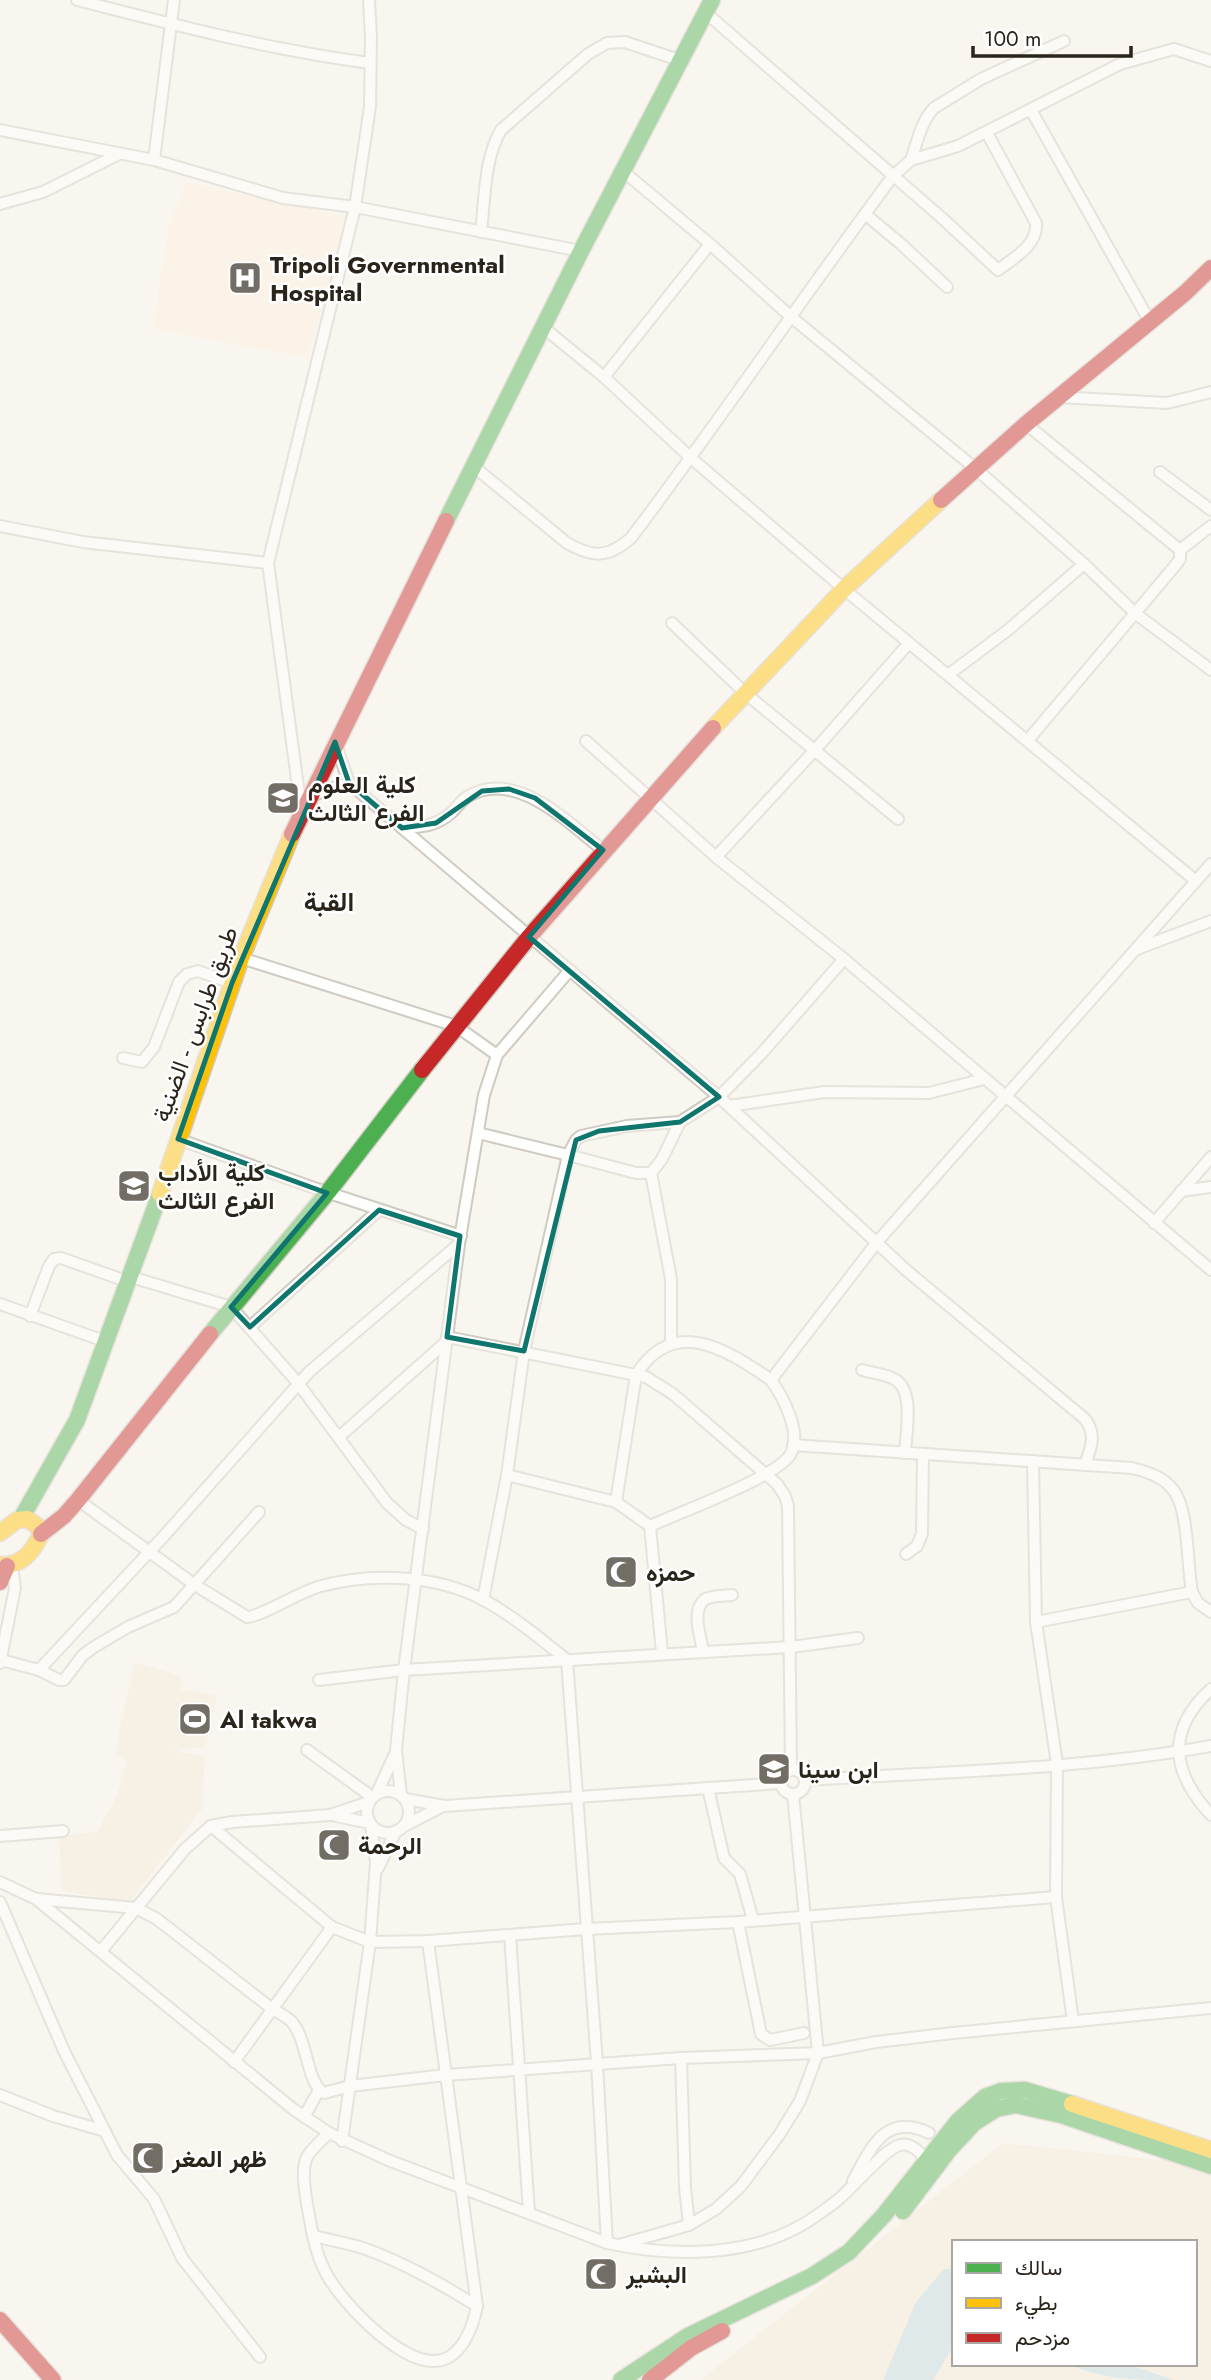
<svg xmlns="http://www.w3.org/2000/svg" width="1211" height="2380" viewBox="0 0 1211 2380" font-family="Jost,Vazirmatn,sans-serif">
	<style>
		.built { fill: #fcf0db }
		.green { fill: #f4ead8; fill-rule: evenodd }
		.water { fill: #bfd9e1 }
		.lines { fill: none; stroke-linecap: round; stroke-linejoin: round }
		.street-casing { stroke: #cecbc3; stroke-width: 14 }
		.fast-casing { stroke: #cecbc3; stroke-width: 19 }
		.slow-casing { stroke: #cecbc3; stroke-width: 19 }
		.jam-casing { stroke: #cecbc3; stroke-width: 19 }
		.street { stroke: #fefefd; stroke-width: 10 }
		.fast { stroke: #4caf50; stroke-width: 16 }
		.slow { stroke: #ffc107; stroke-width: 16 }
		.jam { stroke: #c62828; stroke-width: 16 }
		.marked { fill: none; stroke: #0f766e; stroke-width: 5; stroke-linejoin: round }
		.labels { text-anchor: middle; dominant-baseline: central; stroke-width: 5; stroke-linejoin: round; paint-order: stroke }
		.poi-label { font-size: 24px; font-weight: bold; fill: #2a241a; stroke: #fff; text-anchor: start }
		.street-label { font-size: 24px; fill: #2a241a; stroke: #fff }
		.neighbourhood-label { font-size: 26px; font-weight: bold; fill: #2a241a; stroke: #fff }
	</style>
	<rect width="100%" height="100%" fill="#f9f6f0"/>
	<path class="built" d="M186,182l160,34 -38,142 -155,-29 15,-101z"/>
	<g class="green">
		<path d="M135,1662l45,14 1,15 4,1v-3l32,7 -12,51 -31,3 31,7 -3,52 -72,93 -68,-11 -3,-55 39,-5 19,-36 10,-34 -12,-6 4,-16 -2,-1z"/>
		<path d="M1003,2143l208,22v215h-511zM954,2242h241v122h-241z"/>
	</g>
	<g class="water">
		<path d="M954,2268v77l-21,35h-50l33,-78 27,-32z"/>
		<path d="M1068,2364h59l47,16c-40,0 -69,0 -106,-16z"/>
	</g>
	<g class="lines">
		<defs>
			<g id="street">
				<path d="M77,0c97,25 194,50 293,63"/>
				<path d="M705,12l237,206 56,52c16,-12 40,-25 38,-47l-49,-90"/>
				<path d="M1031,110l119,212"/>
				<path d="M0,130l154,30 129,38 72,9 226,44"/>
				<path d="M154,160l20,-160"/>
				<path d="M911,160c6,-17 10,-39 23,-52l47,-29 83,-38"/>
				<path d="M623,171l87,73 80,72 186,153 108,95 52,50 75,56"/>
				<path d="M0,204l43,-12 76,-38"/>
				<path d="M865,214l36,30 46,43"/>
				<path d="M481,232c4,-34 3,-73 20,-102l87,-76 19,-11 18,-1 54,18"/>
				<path d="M544,328l60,49 87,81 153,131 352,292"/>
				<path d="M604,377l106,-133"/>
				<path d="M1058,397l109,6 44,-11"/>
				<path d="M1026,424l154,126v9l-6,8 -146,173"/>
				<path d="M473,466l94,77c26,15 41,15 64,-5 90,-119 173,-243 262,-362l18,-16 47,-14 162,-82 54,-15 37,12"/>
				<path d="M1160,472l51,38"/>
				<path d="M0,526l83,16 185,21"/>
				<path d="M1180,550l31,-24"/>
				<path d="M672,623l73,70 153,126"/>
				<path d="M948,675l60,-45 76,-66"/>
				<path d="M586,741l130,116 128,102 367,311"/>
				<path d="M335,742l14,41 370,314 187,173 179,149c12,16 6,28 0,46"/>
				<path d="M310,796l39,-13"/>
				<path d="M301,809l-33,-246 87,-356 15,-100 1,-70 -2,-37"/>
				<path d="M402,828c20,-1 35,-2 50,-16 5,-5 10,-12 15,-15 48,-30 101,26 136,53"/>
				<path d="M716,857l98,-106 95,-108"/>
				<path d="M1137,949l74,-28"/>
				<path d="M241,958l215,68 41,29"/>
				<path d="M123,1058l19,4 12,-15 25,-65 8,-8 11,-3 34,12"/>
				<path d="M729,1106l95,-14 105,1 55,-14"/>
				<path d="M680,1122l-18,37 -11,14h-15l-68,-18 8,-15 5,-4 46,-10 53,-4 39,-25 43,-44 82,-94"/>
				<path d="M478,1133l90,22 -44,196 -17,124 -24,125"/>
				<path d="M178,1139l139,50 144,47"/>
				<path d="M651,1173l20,106v65"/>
				<path d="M1181,1191l30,-4"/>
				<path d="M1154,1223l57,-66"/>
				<path d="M131,1277l100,30 67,76 89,120 19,17 17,9"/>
				<path d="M0,1304l107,38"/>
				<path d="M30,1316l19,-50 5,-7 7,-1 68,24"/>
				<path d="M250,1327l129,-117"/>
				<path d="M447,1337l199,40 27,17 104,90 8,12 3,10 3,264"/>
				<path d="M862,1370c10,3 23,4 32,9 21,10 12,54 11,74"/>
				<path d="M339,1437l108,-96"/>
				<path d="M793,1445l339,23c16,4 32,9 42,23 15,20 13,75 18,101l6,11 13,9"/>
				<path d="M1033,1461l3,161 21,142 -1,133 17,124"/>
				<path d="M507,1475l109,27 34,24 12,127"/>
				<path d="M78,1500l117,85 52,32c13,0 54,-26 74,-31 52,-14 115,-11 163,14 29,16 57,39 83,60l30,403 10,180"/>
				<path d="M616,1502l20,-127c37,-60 90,-26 135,5l106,-138 334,-378"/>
				<path d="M650,1526c28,-13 125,-48 140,-71 13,-21 -7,-58 -19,-75"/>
				<path d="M906,1554l11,-8 5,-12 1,-80"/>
				<path d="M1036,1622l156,-30"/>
				<path d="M703,1651c-2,-13 -12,-40 1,-51 7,-5 20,-4 28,-5"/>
				<path d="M1,1660l38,10 125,-134 145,-164 150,-128"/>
				<path d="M0,1663l15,-75 -3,-22"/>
				<path d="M39,1670l20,10h5l19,-25 11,-8 34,-20 46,-20 85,-95"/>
				<path d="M319,1680l85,-10 387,-23 67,-9"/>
				<path d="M1211,1689c-45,41 -40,83 0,126"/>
				<path d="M307,1750l65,47"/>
				<circle cx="793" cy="1782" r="12"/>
				<path d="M805,1780c134,-8 274,-10 406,-34"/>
				<path d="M708,1788l16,70 16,16 13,46"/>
				<circle cx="388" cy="1812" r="21"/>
				<path d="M377,1793l17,-37"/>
				<path d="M401,1795l-5,-45 8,-80 55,-426 25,-149 13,-40 73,-85"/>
				<path d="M405,1799l40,7 336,-23"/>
				<path d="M336,1816l34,7"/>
				<path d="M211,1826l121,101"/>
				<path d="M404,1826l39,-20"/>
				<path d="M0,1836l63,-5"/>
				<path d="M378,1868l18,-37"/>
				<path d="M0,1882l36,17 257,210 36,24 59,27 219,83c65,14 145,15 203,-23 10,-7 21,-14 30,-22 13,-11 46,-50 60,-53 11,-3 20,7 26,15"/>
				<path d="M36,1899l100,9 21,11 114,89c6,4 15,8 20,13 17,18 15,62 33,72l26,-7 96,-11 235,-17 137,-5 58,-11 77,-9 258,-25"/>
				<path d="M0,1902l64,149 53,104 37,44 28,59 78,99"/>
				<path d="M738,1922l23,112 9,6 34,-7"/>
				<path d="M510,1935l19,277"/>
				<path d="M101,1951l84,-102 26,-23 21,-4 98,-7 39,-13"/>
				<path d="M681,2058l4,129 4,38"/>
				<path d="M234,2062l98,-135 38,15 58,-1 158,-12 152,-7 318,-25"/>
				<path d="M0,2095l53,21 52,15"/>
				<path d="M304,2117l15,-27"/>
				<path d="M329,2133c-7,7 -17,15 -22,24 -6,13 -2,33 0,47 4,21 7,44 16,63 13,31 75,95 111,94 27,0 39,-34 43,-55l-49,-365"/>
				<path d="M342,2141l28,-199 6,-80 -5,-37"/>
				<path d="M853,2181c18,-34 33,-69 76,-48"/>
				<path d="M314,2236c16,4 33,7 49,12 40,14 78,36 114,58"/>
				<path d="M619,2245l70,-20 27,-16 25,-23 38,-51 21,-34 18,-48 -25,-259"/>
			</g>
			<g id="fast">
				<path d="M446,521l135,-270 131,-251"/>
				<path d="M210,1334l118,-142 94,-122"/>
				<path d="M22,1517l55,-97 83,-226"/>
				<path d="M903,2211l46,-61 25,-27 22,-14 20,-4 45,10 150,51"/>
				<path d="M621,2380l67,-44 124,-60 37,-24 35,-37 74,-94 27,-24 16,-6 24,-1 47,14"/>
			</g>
			<g id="slow">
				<path d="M713,728l131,-139 97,-89"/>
				<path d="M160,1194l81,-236 51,-124"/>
				<path d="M0,1533l17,-13 11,-1 9,7 4,8c-8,18 -20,33 -41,31"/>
				<path d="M1072,2104l139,46"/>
			</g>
			<g id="jam">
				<path d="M941,500l85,-76 159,-131 26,-25"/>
				<path d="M292,834l154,-313"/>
				<path d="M422,1070l107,-133 184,-209"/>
				<path d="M41,1534l23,-18 14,-16 132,-166"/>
				<path d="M0,1582l7,-16"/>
				<path d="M0,2320l53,60"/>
				<path d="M650,2380l41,-32 31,-17"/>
			</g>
		</defs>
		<use href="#street" class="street-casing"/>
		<use href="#fast" class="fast-casing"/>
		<use href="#slow" class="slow-casing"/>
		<use href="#jam" class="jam-casing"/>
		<use href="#street" class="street"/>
		<use href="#fast" class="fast"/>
		<use href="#slow" class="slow"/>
		<use href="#jam" class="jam"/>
	</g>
	<path d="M0 0H1211V2380H0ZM335,742l14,41 53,45 34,-5 46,-32 27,-2 26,9 68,52 -74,87 190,160 -39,25 -81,9 -23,9 -52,211 -77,-14 13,-101 -81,-26 -129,117 -19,-20 96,-114 -149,-54 54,-156z" fill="#f9f6f0" fill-opacity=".55" fill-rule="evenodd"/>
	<path class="marked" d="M335,742l14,41 53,45 34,-5 46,-32 27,-2 26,9 68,52 -74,87 190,160 -39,25 -81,9 -23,9 -52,211 -77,-14 13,-101 -81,-26 -129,117 -19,-20 96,-114 -149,-54 54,-156z"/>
	<defs>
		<symbol id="hospital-square" viewBox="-11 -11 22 22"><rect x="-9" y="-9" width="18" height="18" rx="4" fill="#726e65" stroke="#fff"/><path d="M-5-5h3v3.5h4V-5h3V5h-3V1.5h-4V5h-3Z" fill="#fff"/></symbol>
		<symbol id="university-square" viewBox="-11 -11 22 22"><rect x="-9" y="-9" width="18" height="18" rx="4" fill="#726e65" stroke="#fff"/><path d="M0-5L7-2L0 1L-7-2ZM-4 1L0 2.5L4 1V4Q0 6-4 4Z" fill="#fff"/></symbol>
		<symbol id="mosque-square" viewBox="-11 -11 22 22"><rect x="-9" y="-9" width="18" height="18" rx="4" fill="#726e65" stroke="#fff"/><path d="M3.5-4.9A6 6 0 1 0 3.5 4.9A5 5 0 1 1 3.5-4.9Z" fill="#fff"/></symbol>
		<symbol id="stadium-square" viewBox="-11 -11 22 22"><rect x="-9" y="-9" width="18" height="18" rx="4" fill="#726e65" stroke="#fff"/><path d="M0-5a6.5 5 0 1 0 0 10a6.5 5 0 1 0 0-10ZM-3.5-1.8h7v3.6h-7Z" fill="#fff"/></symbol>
		<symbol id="school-square" viewBox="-11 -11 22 22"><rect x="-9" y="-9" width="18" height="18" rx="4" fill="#726e65" stroke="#fff"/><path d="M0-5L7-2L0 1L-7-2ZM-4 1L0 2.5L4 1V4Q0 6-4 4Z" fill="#fff"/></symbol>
	</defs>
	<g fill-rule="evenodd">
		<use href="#hospital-square" x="226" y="259" width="38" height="38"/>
		<use href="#university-square" x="264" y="779" width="38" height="38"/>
		<use href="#university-square" x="115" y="1167" width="38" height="38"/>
		<use href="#mosque-square" x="602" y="1553" width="38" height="38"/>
		<use href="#stadium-square" x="176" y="1700" width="38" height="38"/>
		<use href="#school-square" x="755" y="1750" width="38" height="38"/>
		<use href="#mosque-square" x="315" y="1826" width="38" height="38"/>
		<use href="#mosque-square" x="129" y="2139" width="38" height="38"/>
		<use href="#mosque-square" x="582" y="2255" width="38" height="38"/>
	</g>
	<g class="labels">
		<g class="poi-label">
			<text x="270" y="264">Tripoli Governmental<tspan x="270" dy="28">Hospital</tspan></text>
			<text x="308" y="784">كلية العلوم<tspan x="308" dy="28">الفرع الثالث</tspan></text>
			<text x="158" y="1172">كلية الأداب<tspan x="158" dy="28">الفرع الثالث</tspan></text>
			<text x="646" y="1572">حمزه</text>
			<text x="220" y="1719">Al takwa</text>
			<text x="798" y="1769">ابن سينا</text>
			<text x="358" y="1845">الرحمة</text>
			<text x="172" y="2158">ظهر المغر</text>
			<text x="626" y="2274">البشير</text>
		</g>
		<g class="street-label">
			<text transform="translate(195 1024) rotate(-70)">طريق طرابس - الضنية</text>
		</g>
		<g class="neighbourhood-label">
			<text x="329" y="902">القبة</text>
		</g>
	</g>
	<rect x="952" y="2240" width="245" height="126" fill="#ffffff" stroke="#aaa7a3" stroke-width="2"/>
	<rect x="966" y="2263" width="35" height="10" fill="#4caf50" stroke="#aaa7a3" stroke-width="2"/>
	<text x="1015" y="2275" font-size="21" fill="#2a241a">سالك</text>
	<rect x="966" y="2298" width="35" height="10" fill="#ffc107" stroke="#aaa7a3" stroke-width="2"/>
	<text x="1015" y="2310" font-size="21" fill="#2a241a">بطيء</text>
	<rect x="966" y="2333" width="35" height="10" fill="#c62828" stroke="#aaa7a3" stroke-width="2"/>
	<text x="1015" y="2345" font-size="21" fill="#2a241a">مزدحم</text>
	<path d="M973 46v10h158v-10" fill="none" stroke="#2a241a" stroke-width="3.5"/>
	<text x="984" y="46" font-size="21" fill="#2a241a" stroke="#ffffff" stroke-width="5" paint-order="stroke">100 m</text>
</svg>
